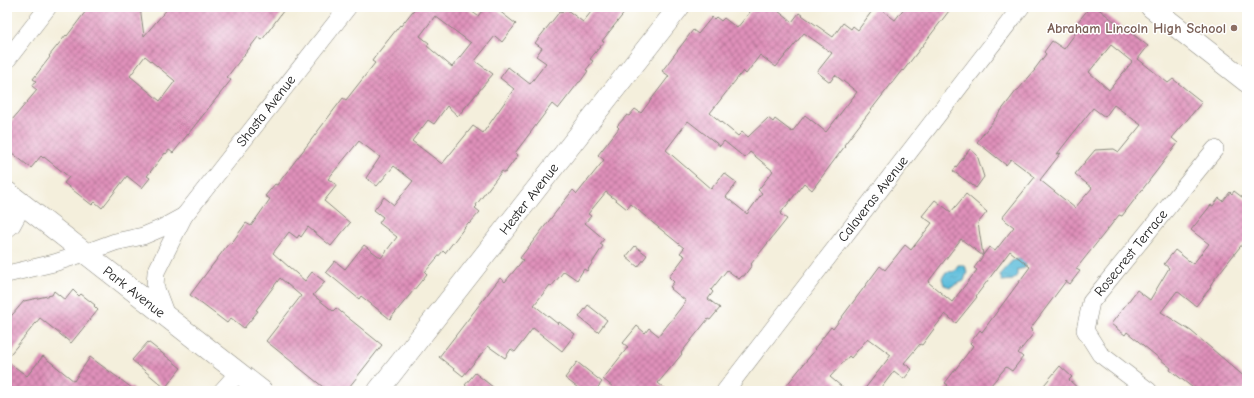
<svg xmlns="http://www.w3.org/2000/svg" width="1254" height="398" viewBox="0 0 1254 398" font-family="'Comic Neue',sans-serif">
	<style>
		.water { fill: url(#water-ripples); stroke: #3c6c7c }
		.building { fill: url(#building-cross-hatch); fill-rule: evenodd }
		.lines { fill: none; stroke-linecap: round; stroke-linejoin: round }
		.minor-casing { stroke: #88867c; stroke-width: 18 }
		.tertiary-casing { stroke: #88867c; stroke-width: 22 }
		.minor { stroke: #fff; stroke-width: 17 }
		.tertiary { stroke: #fff; stroke-width: 21 }
		.education-dot { fill: #8d6e63; stroke: #fff; stroke-width: 1.5 }
		.labels { text-anchor: middle; dominant-baseline: central; stroke-width: 3; stroke-linejoin: round; paint-order: stroke }
		.education-label { font-size: 14px; font-weight: bold; fill: #785e54; stroke: #fff; text-anchor: end }
		.street-label { font-size: 14px; fill: #1c1c1c; stroke: #fff }
	</style>
	<defs>
		<pattern id="water-ripples" width="26" height="14" patternUnits="userSpaceOnUse"><rect width="26" height="14" fill="#5dbddb"/><path d="M2 4q2-2 4 0t4 0M15 11q2-2 4 0t4 0" fill="none" stroke="#50a2bb"/></pattern>
		<pattern id="building-cross-hatch" width="8" height="8" patternUnits="userSpaceOnUse"><rect width="8" height="8" fill="#df90ba"/><path d="M0 0l8 8M0 8l8-8" fill="none" stroke="#b47596"/></pattern>
	</defs>
	<rect width="100%" height="100%" fill="#fff"/>
	<filter id="ink" filterUnits="userSpaceOnUse"><feTurbulence type="fractalNoise" baseFrequency=".025" numOctaves="2"/><feDisplacementMap in="SourceGraphic" scale="8" xChannelSelector="R" yChannelSelector="G"/><feConvolveMatrix kernelMatrix="1 2 1 2 8 2 1 2 1" color-interpolation-filters="sRGB"/></filter>
	<filter id="wash" filterUnits="userSpaceOnUse"><feTurbulence type="fractalNoise" baseFrequency=".012" numOctaves="4" result="noise"/><feDisplacementMap in="SourceGraphic" scale="16" xChannelSelector="R" yChannelSelector="G"/><feGaussianBlur stdDeviation="0.9" result="paint"/><feColorMatrix in="noise" values="0 0 0 0 0 0 0 0 0 0 0 0 0 0 0 0 0 1.4 0 .05"/><feComposite in="paint" operator="in"/></filter>
	<g filter="url(#wash)">
		<rect width="100%" height="100%" fill="#f4efdc"/>
		<g class="water">
			<path d="M1019,259l7,3 -1,6 -8,2v5l-4,5 -11,1 -2,-7 12,-13z"/>
			<path d="M958,265h7l2,7 -3,9 -14,6 -6,-2 -2,-7 4,-6 8,-1z"/>
		</g>
		<g id="blocks">
			<g class="building">
				<path d="M89,7h51l4,29 25,-29h117l-24,33 -4,-3 -31,40 4,3 -58,73 -4,-3 -3,4 -1,-1 -18,23 3,2 -8,10 -15,-12 -25,32 -7,-6 -3,3 -28,-22 5,-6 -25,-20 -1,1 -2,-2 -10,12 -24,-19v-23l30,-36 -5,-4 4,-5 -3,-2 17,-22 -1,-1 17,-21 1,1zM145,56l30,25 -15,20 -30,-25z"/>
				<path d="M416,7h49l13,9 7,-9h9l22,17 -14,18 -7,-6 -20,25 18,13 -35,42 -11,-10 -13,18 -6,-4 -16,21 30,23 31,-38 10,7 31,-44 -14,-11 8,-11 22,17 16,-21 -10,-7 6,-8 -7,-5 25,-32 2,2 4,-4 17,13 12,-15h34l-27,34 2,1 -14,17 3,2 -7,9 2,1 -8,11h-1l-21,27 -6,-5 -37,49 3,2 -13,18 -3,-2 -26,34 1,1 -2,2 5,4 -11,12 -1,-1 -23,30 -2,-2 -18,21 2,2 -37,45 -29,-23 -2,3 -33,-27 9,-11 10,8 19,-24 17,13 16,-21 -18,-14 4,-6 -9,-7 10,-13 10,8 19,-24 -19,-15 -17,20 -11,-8 14,-21 -21,-16 -31,38 9,6 -13,16 26,22 -19,23 -23,-19 -7,10 -2,-2 -2,3 -8,-6 -16,21 32,28 7,-9 13,10 -12,13 20,16 3,-3 46,37 -36,46h-18l-62,-50 35,-45 -21,-18 -24,32 2,1 -14,17 -13,-10 -4,5 -37,-28 39,-52 2,1 15,-21 5,3 19,-27 -5,-3 10,-12 2,1 66,-87 3,2 29,-37 -3,-2 5,-7 23,-29 1,1zM435,16l36,27 -19,24 -25,-21 2,-3 -9,-7z"/>
				<path d="M754,7h19l19,15 7,-9 34,24 10,-14 8,6 2,-3 5,4 17,-23h3l17,13 10,-13h47l-49,64 -1,-1 -58,75 1,1 -33,44 -8,-7 -24,31 7,5 -36,45 1,1 -8,11h-2l-3,3 -12,-9 -16,20 2,2 -5,7 12,9 -10,12 -2,-1 -27,34 1,1 -24,29 10,8h-50l-15,-12 25,-32 -5,-4 14,-17 8,7 4,-5 10,8 27,-35 -15,-12 1,-1 -2,-1 4,-5 -5,-5 16,-21 -5,-3 4,-5 -31,-25 -22,-19 -4,5 -21,-17 -18,22 3,2 -6,7 19,16 -4,5 3,2 -16,25 -3,-2 -7,11 -13,-9 -13,16 -1,-2 -16,20 24,19 1,-2 16,12 -13,17 -29,-23 -18,24 -4,-3 -6,9 -17,-12 -25,30 -24,-19 61,-79 5,4 18,-22 -3,-2 53,-68 4,4 27,-34 -6,-5 21,-27 -2,-2 10,-11 2,1 6,-7 6,4 28,-37 -7,-5 31,-41 5,4 14,-17 2,2 2,-2 5,4 3,-3 13,10zM804,33l28,20 -15,19 13,10 5,-7 22,17 -31,40 -21,-17 -13,17 -17,-13 -2,3 -5,-4 -20,19 -6,-5 -4,4 -28,-23 33,-42 3,3 14,-19 16,12zM688,121l32,25 4,-5 21,17 5,-6 23,19 -15,19 4,3 -15,21 -21,-17 11,-14 -13,-10 -13,16 -45,-39z"/>
				<path d="M1090,7h6l28,22 1,-1 23,18 -10,13 30,24 5,-4 29,23 -30,36 6,5 -56,73 -3,-1 -43,54 4,2 -10,13 -4,-3 -36,48 2,1 -1,1 3,2 -16,20 5,4 -11,14 -6,-4 -20,24h-42l4,-6 -3,-2 28,-37 -3,-3 10,-13 2,2 48,-65 -20,-16 -34,45 1,1 -21,26 -11,-9 -23,31 -2,-1 -16,19 8,6 -8,10 -10,-8 -15,20h-16l28,-36 -23,-17 -17,20 -2,-2 -19,21 17,14h-65l33,-41 -1,-1 17,-22 2,2 47,-63 5,4 20,-25 6,5 21,-27 -10,-7 13,-16 16,12 15,-18 21,18 -9,11 5,32 6,-8 6,4 19,-24 -12,-9 33,-41 -24,-18 -5,6 -29,-23 40,-52h1l17,-20h-1l12,-16 -2,-2 8,-11 12,8 16,-22 -4,-3zM1111,45l21,17 -23,28 -20,-18zM1114,105l27,20 -22,27 -5,-3 -19,1 -20,24 17,14 -17,20 -35,-28 21,-27 -4,1 36,-46 12,9zM961,239l22,17 -9,12 3,2 -25,32 -24,-20z"/>
				<path d="M970,149l7,6 7,22 -8,11 -23,-17z"/>
				<path d="M1234,191l13,10v37l-34,43 -3,5 1,1 -15,19 -19,-15 -16,21 30,19 56,48v6l-5,6h-45l-27,-21 1,-2 -44,-36 -2,3 -14,-11 26,-34 13,10 19,-32 -5,-4 11,-14 18,14 16,-20 -18,-14 20,-25 2,1 6,-8 4,3 7,-9 2,2z"/>
				<path d="M635,246l12,9 -9,12 -12,-10z"/>
				<path d="M73,290l6,6 2,-2 14,11 -1,1 4,4 -27,33 -31,-25 -33,40v-37l17,-20 28,-6 2,-4 11,9z"/>
				<path d="M588,305l19,15 -9,12 -19,-15z"/>
				<path d="M148,342l33,26 -16,20 -33,-28z"/>
				<path d="M43,356l31,25 16,-24 46,34h-129v-30l20,15z"/>
				<path d="M577,362l25,20 -7,9h-13l-17,-13z"/>
				<path d="M1060,366l12,11 -3,3 12,11h-42z"/>
				<path d="M475,373l23,18h-26l-7,-6z"/>
			</g>
		</g>
	</g>
	<g filter="url(#ink)">
		<use href="#blocks" fill-opacity="0" stroke="#88867c" stroke-width="1"/>
		<g class="lines">
			<defs>
				<g id="minor">
					<path d="M7,60l41,-53"/>
					<path d="M7,229l5,-4 11,-20"/>
					<path d="M7,274l47,-11 31,-10 30,-11 28,-6 19,-8 22,-12"/>
					<path d="M167,318l-12,-32 1,-14 28,-56 164,-209"/>
					<path d="M222,391l17,-19"/>
					<path d="M725,391l296,-384"/>
					<path d="M1149,391l-49,-37 -15,-24 6,-28 124,-153"/>
				</g>
				<g id="tertiary">
					<path d="M1151,7l96,75"/>
					<path d="M7,192l255,199"/>
					<path d="M378,391l301,-384"/>
				</g>
			</defs>
			<use href="#minor" class="minor-casing"/>
			<use href="#tertiary" class="tertiary-casing"/>
			<use href="#minor" class="minor"/>
			<use href="#tertiary" class="tertiary"/>
		</g>
	</g>
	<circle class="education-dot" cx="1234" cy="28" r="4"/>
	<g class="labels">
		<g class="education-label">
			<text x="1226" y="28">Abraham Lincoln High School</text>
		</g>
		<g class="street-label">
			<text transform="translate(266 111) rotate(-52)">Shasta Avenue</text>
			<text transform="translate(529 199) rotate(-52)">Hester Avenue</text>
			<text transform="translate(873 199) rotate(-52)">Calaveras Avenue</text>
			<text transform="translate(1131 253) rotate(-51)">Rosecrest Terrace</text>
			<text transform="translate(134 292) rotate(38)">Park Avenue</text>
		</g>
	</g>
	<rect width="1254" height="398" fill="none" stroke="#fff" stroke-width="24"/>
</svg>
